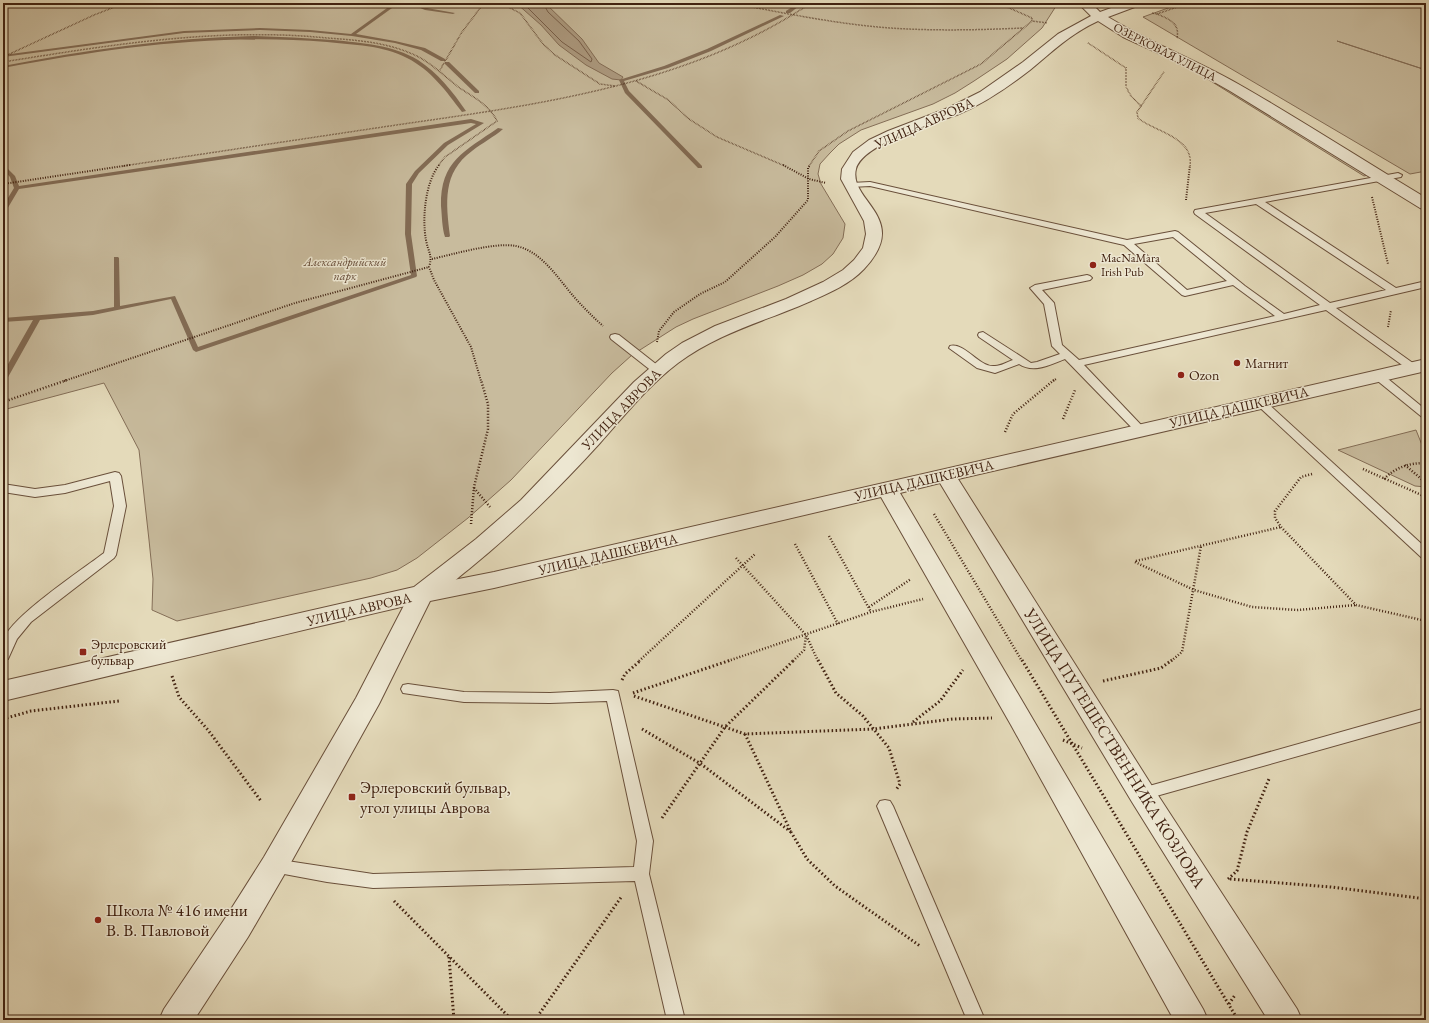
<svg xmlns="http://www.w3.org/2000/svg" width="1429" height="1023" viewBox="0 0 1429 1023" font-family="'EB Garamond',serif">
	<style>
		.green { fill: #c8bb9d; stroke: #846e57 }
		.water { fill: #ad9b81; stroke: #826b54 }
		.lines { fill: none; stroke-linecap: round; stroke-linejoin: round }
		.shore { stroke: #775e49; stroke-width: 1 }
		.stream { fill: #826b54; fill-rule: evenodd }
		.service-casing { stroke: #6a503b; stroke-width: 2 }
		.minor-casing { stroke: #6a503b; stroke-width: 2 }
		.tertiary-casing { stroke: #6a503b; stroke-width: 2 }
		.path-far3 { stroke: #412211; stroke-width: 1.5; stroke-dasharray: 0.5 1; stroke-linecap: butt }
		.path-far2 { stroke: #412211; stroke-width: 2; stroke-dasharray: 1 1.5; stroke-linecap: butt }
		.path-far1 { stroke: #412211; stroke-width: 2.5; stroke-dasharray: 1 2; stroke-linecap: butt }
		.path { stroke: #412211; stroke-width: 3; stroke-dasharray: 1.5 2.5; stroke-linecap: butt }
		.service { fill: #ede7d2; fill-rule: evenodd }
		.minor { fill: #ede7d2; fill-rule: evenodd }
		.tertiary { fill: #ede7d2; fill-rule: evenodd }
		.poi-dot { fill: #8f2418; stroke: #ede7d2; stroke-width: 1.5 }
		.labels { text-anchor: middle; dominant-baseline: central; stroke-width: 3; stroke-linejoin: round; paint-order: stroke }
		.far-street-label { font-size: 12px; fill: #412211; stroke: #ede7d2 }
		.far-poi-label { font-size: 12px; fill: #412211; stroke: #ede7d2; text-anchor: start }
		.far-park-label { font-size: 12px; font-style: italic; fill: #634834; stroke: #ede7d2 }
		.street-label { font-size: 14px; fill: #412211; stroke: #ede7d2 }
		.poi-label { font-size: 14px; fill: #412211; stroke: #ede7d2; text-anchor: start }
		.near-street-label { font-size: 17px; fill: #412211; stroke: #ede7d2 }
		.near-poi-label { font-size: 17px; fill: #412211; stroke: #ede7d2; text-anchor: start }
	</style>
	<rect width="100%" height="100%" fill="#e4daba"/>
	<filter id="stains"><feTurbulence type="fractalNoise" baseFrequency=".005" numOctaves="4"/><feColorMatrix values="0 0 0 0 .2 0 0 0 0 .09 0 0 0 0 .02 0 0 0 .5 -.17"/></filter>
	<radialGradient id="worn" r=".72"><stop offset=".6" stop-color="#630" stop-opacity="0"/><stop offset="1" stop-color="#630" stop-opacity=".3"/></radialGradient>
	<g class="green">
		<path d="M3,3h1055l-16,25 -35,31 -33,22 -19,12 -22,11 -72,26 -22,14 -9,9 -10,11 -2,10 3,10 24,40 -2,14 -10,16 -11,10 -19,11 -25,11 -85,33 -17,8 -44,28 -20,18 -101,107 -43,38 -51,40 -20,12 -26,8 -194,43 -25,-11 1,-31 -4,-39 -10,-90 -35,-67 -101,27z"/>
		<path d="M1182,3h244v67l-89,-29 89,29v101l-16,3 -267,-157z"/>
		<path d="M1180,62h4l184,113 -4,1z"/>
		<path d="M1416,430l10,25v32l-11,-1 -77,-36z"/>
	</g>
	<path class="water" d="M516,3h29l37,36 17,24 24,14 -2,3 -9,-1 -26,-14 -27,-20 -18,-20z"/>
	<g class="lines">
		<path class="shore" d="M523,3l39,39 29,20 1,-3 -13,-18 -31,-29 -5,-9"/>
		<g class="stream">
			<path d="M394,3h5l-43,31 39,7 30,7 20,11v2h-4l-20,-11 -26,-7 -43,-7 -42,-4 -50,-2 -76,3 -181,24v-2l181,-24 76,-3 50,2 41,4z"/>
			<path d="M408,3h6l13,5 28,5 -2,1 -28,-4z"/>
			<path d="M798,3h5l-13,10h-4v-2z"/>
			<path d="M780,15l4,1 -73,35 -43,17 -44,13 5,10 73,75v2h-4l-73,-75 -6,-13 45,-14 43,-17z"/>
			<path d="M253,36c27,1 53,2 80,4 29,3 60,5 85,20 20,13 35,32 48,51l-4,1c-16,-21 -31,-42 -55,-54 -24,-13 -54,-13 -80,-16 -111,-9 -216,6 -324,26v-2c84,-16 164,-28 250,-30z"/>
			<path d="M445,62h4l30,29v2h-4l-30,-29z"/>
			<path d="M471,119l13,4 -36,22 -29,28 -7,11 -1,50 6,42 -1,1 -220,75 -3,-2 -22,-51 -78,16 -53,5 -33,59 -4,2v-8l30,-53 -30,2v-4l90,-7 21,-4v-50h4l1,1 1,48 55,-10 23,51 213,-72 -6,-41 1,-50 9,-13 29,-28 32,-19 -5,-1 -452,66 -13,22 -3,2v-7l11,-18 -4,-11 -7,-8v-5l12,12 4,10z"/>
			<path d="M498,128l5,1c-9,8 -21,14 -31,22 -30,22 -26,52 -22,85l-1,1h-4c-3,-9 -3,-21 -4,-31 -1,-45 24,-55 57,-78z"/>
		</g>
		<defs>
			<g id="service">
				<path d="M1398,173l4,2 -1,2 -136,25 131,86 30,-7v6l-90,21 81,58 1,2 -1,2h-8l-83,-60 -242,55 60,63 2,2 -6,3 -4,-1 -71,-73c-14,5 -31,15 -46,5l-24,9 -18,-5 -28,-20 1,-2c15,-4 29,22 45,20 6,0 12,-4 18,-6l-34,-23 -1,-2 1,-2 4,-1 48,31 6,-1 23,-8 -8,-8 -8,-42 -14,-16 5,-3 52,-10 3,1 2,2 -2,2 -48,10 12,13 8,42 17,15 196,-44 -42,-31 -48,11 -3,-1 -58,-50 -254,-59 -19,1 -4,-2 4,-2 19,-1 257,58 48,-9 3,1 67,54 39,28 36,-9 -125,-91 -1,-2 1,-2zM1256,204l130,86 -56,13 -125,-90zM1173,237l54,44 -40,9 -53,-46z"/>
				<path d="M615,334l4,1 42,33 1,2 -1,2h-8l-42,-33 -1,-2 1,-2z"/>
				<path d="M1378,373l4,1 44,36v8l-4,-1 -48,-39 -1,-2z"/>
				<path d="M1260,399l4,1 162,148v11l-4,-1 -166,-154 -1,-2z"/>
				<path d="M115,472l4,1 2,3 5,30 -10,49 -2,3 -83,64 -14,17 -9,20 -5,1c0,-6 -2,-15 1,-21 7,-22 79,-70 100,-86l10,-47 -4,-25 -45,12 -30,4 -32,-5v-8l32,5 30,-4z"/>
				<path d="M408,684l56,8 86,1 63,-3 5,1 35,150 -4,33 36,146h-18l-32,-139 -262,7 -46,-6 -59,-11 -2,-5 2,-5 6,-2 99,15 261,-7 3,-26 -30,-140 -57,2 -86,-1 -61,-9 -2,-4 2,-4z"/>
				<path d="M1426,708v12l-284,80 -5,-2 -3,-4 3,-4 5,-2z"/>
				<path d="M885,800l5,1 3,5 92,214h-18l-90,-214 3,-5z"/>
			</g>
			<path id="minor" d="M1426,359v12l-468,108 194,307 145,223 5,11h-34l-136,-218 -192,-319 -40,10 303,516 5,11h-34l-163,-295 -130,-228 -387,91 -64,13 -51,103 -95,171 -36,62 -54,83h-35l5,-11 62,-92 38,-60 92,-159 57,-110 81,-16z"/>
			<path id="tertiary" d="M1078,3h13l9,9 25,-9h17l-2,2 -32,12c42,26 89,43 132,68 63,36 124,76 186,113v12l-6,-2 -190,-117 -46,-26 -61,-28 -25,-16c-28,13 -45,30 -68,49 -22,17 -45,33 -71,44 -23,9 -96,29 -103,55 -8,32 56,49 8,100 -14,15 -35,24 -53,32 -45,20 -93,32 -133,62 -29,22 -53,52 -78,80 -41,45 -83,87 -131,126 -12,9 -24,22 -38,30 -9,5 -23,6 -34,9 -27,6 -54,13 -81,19 -104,25 -209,49 -313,74v-20l411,-94 62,-48 45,-39 113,-118 32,-28 16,-11 33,-17 71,-27 37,-17 20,-12 11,-10 9,-12 3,-14 -2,-13 -23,-42 1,-10 11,-17 16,-12 19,-9 60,-23 32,-16 43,-30 35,-28 33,-18z"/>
		</defs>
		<use href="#service" class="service-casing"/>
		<use href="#minor" class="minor-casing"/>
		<use href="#tertiary" class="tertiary-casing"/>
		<g class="path-far3">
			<path d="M500,3l20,10 23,31 12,11 45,29 15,2"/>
			<path d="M731,3c53,10 105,21 159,25 44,3 89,2 133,0"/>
			<path d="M998,3l34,15v3"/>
			<path d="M3,5l8,-2"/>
			<path d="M1152,13l5,1 32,-11"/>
			<path d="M1157,14c12,5 23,9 20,24"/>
			<path d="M1088,43l38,25v19l5,9 10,10 -4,6 1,6c17,14 56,19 52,48"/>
			<path d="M3,57l91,-42 31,-12"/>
			<path d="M3,62c107,-17 215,-35 324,-24 28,2 57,4 83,15 18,7 32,21 47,33 15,11 31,17 40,35l-52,36 -7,9"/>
			<path d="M440,70l22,-38 22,-29"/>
			<path d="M636,81l31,18 22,20 28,18 68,29"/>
			<path d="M1141,106l23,-34"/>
			<path d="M123,166c93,-14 186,-28 280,-42 140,-20 287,-40 408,-121"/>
			<path d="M809,166l10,-15 29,-20 133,-67 51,-43 16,2"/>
		</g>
		<g class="path-far2">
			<path d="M439,165c-14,18 -17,54 -13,75 2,12 7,15 3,27l5,13 37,67 10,34"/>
			<path d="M783,165l26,14 17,4"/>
			<path d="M3,184l127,-19"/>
			<path d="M1372,197l16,67"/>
			<path d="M1186,200l4,-35"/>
			<path d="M432,259c22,-5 63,-17 84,-13 26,5 43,34 59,52 9,10 18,19 28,28"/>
			<path d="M1388,327l3,-17"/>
			<path d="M657,342l2,-11 15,-19 26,-18 25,-12 50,-45 33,-37v-32l2,-3"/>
			<path d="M64,381l231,-78 134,-36"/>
			<path d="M1053,381l3,-2"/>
		</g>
		<g class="path-far1">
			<path d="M3,402l64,-22"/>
			<path d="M1063,419l12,-29"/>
			<path d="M1005,432l8,-18 41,-34"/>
			<path d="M1405,465l21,18"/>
			<path d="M1363,469l63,28"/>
			<path d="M1312,474l-11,3 -26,34v7l6,9 75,78 70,16"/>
			<path d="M1384,479c12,-12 25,-16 42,-16"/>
			<path d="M474,488l16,19"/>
			<path d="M934,514l88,147"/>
			<path d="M471,524l3,-37 14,-58v-25l-7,-24"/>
			<path d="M829,536l42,76"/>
			<path d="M795,544l43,80"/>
			<path d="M736,558l70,77 12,26"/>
			<path d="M1136,561l145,-34"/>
			<path d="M1135,562l59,28 58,17 45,3 59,-5"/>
			<path d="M869,607l42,-28"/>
			<path d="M639,661l116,-107"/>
			<path d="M728,661l143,-49 52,-13"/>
			<path d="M793,661l11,-11 2,-14"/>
			<path d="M1171,661l11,-9 19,-106"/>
		</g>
		<g class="path">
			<path d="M818,660l18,33 27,23 26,32 11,36 -4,6"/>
			<path d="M1022,660l216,360"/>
			<path d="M172,676l7,21 29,33 53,71"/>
			<path d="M622,680l3,-6 16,-14"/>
			<path d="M1103,681l58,-13 11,-8"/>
			<path d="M633,693l98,-33"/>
			<path d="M634,696l111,38 129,-5 79,-10 39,-1"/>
			<path d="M3,719l28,-8 88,-10"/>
			<path d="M913,722l27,-21 23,-31"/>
			<path d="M642,729l59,35 90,68"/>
			<path d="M745,734l46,98 16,27 28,27 85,60"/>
			<path d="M1063,740l19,8"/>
			<path d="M662,818l63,-91 69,-67"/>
			<path d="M1228,879l9,-8 10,-39 22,-53"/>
			<path d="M1230,879l101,8 95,12"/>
			<path d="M394,901l118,119"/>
			<path d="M449,957l5,63"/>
			<path d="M1229,1004l6,-9"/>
			<path d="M535,1020l87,-124"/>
		</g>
		<use href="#service" class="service"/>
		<use href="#minor" class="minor"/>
		<use href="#tertiary" class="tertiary"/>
	</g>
	<g class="poi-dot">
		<circle cx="1093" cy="265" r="4"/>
		<circle cx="1237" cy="363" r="4"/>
		<circle cx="1181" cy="375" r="4"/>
		<rect x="79" y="648" width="8" height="8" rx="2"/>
		<rect x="348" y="793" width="8" height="8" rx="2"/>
		<circle cx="98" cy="920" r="4"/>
	</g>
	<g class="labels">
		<g class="far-street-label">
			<text transform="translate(1165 52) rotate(27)">ОЗЕРКОВАЯ УЛИЦА</text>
		</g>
		<g class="far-poi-label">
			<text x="1101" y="258">MacNaMara<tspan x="1101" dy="14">Irish Pub</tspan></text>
		</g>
		<g class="far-park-label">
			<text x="345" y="262">Александрийский<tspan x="345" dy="14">парк</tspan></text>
		</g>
		<g class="street-label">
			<text transform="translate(924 123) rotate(-24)">УЛИЦА АВРОВА</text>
			<text transform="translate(1239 407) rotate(-13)">УЛИЦА ДАШКЕВИЧА</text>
			<text transform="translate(621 409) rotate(-46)">УЛИЦА АВРОВА</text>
			<text transform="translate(924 480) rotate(-13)">УЛИЦА ДАШКЕВИЧА</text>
			<text transform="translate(608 554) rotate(-13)">УЛИЦА ДАШКЕВИЧА</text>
			<text transform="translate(359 609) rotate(-13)">УЛИЦА АВРОВА</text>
		</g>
		<g class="poi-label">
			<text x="1245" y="363">Магнит</text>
			<text x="1189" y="375">Ozon</text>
			<text x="91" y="644">Эрлеровский<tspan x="91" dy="16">бульвар</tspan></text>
		</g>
		<g class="near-street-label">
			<text transform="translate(1115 748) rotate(58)">УЛИЦА ПУТЕШЕСТВЕННИКА КОЗЛОВА</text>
		</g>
		<g class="near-poi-label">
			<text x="360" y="787">Эрлеровский бульвар,<tspan x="360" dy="20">угол улицы Аврова</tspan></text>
			<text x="106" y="910">Школа № 416 имени<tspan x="106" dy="20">В. В. Павловой</tspan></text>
		</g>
	</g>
	<rect width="1429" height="1023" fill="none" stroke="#e4daba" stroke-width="16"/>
	<rect x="4" y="4" width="1421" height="1015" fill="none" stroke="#412211" stroke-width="2"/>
	<rect x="8" y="8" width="1413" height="1007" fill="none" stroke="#412211"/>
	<rect width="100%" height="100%" filter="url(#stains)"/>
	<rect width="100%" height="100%" fill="url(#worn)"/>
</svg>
